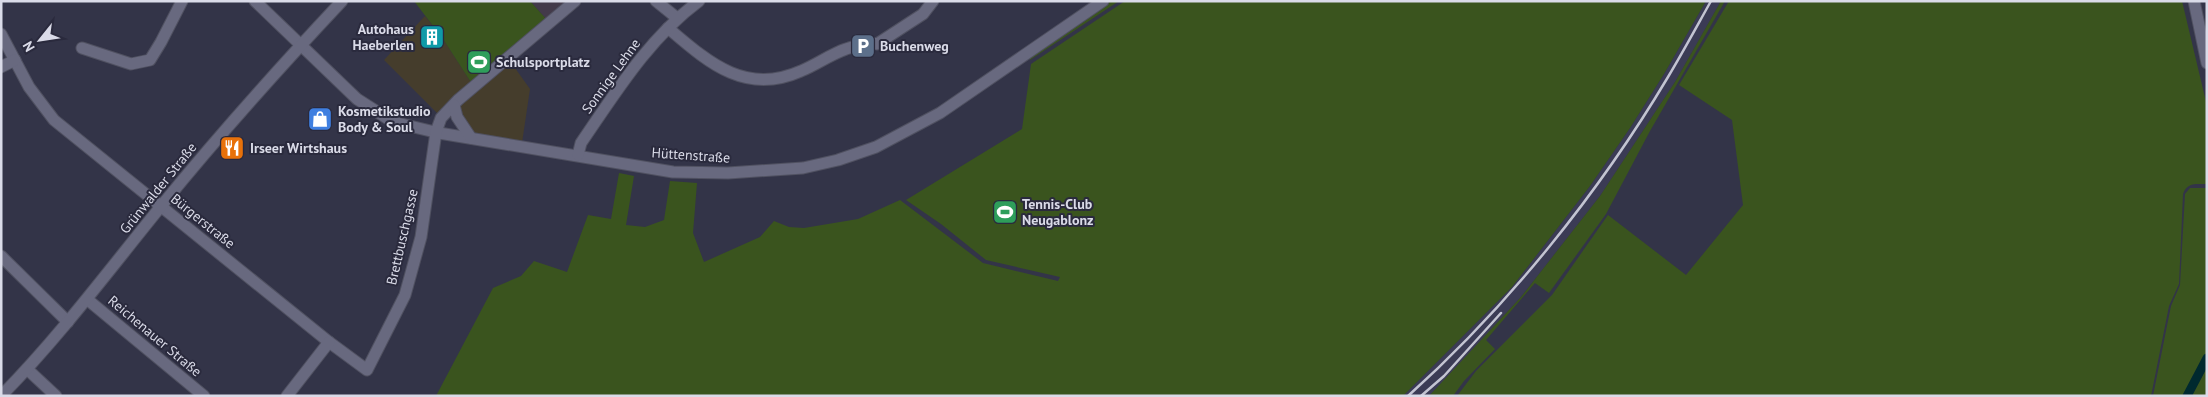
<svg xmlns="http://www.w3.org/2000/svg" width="2208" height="397" viewBox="0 0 2208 397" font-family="'PT Sans',sans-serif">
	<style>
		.commercial { fill: #453d2c }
		.built { fill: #3b3b55 }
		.education { fill: #433a4a }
		.green { fill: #3a541e }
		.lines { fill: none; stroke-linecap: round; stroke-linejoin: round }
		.canal { stroke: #00292f; stroke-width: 9 }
		.minor-casing { stroke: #505161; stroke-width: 13 }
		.minor { stroke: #68697f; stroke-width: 11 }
		.rail { stroke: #c3c4d2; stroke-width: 2.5 }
		.labels { text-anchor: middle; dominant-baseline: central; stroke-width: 4; stroke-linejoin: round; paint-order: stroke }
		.poi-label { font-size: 14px; font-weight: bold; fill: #dadbe8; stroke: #2a2a3d; text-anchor: start }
		.street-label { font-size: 14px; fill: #dadbe8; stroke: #2a2a3d }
	</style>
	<rect width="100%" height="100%" fill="#333448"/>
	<g class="commercial">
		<path d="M425,16l18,23 29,45 -34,30 -54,-54z"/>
		<path d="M510,61l20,28 -8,54 -48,-8 -13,-19 -3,-11z"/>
	</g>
	<path class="built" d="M1706,1h15l-46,81 -75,114 -79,101 -75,82 -17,17h-26l109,-109 78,-101 40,-58 34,-54z"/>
	<path class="education" d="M530,1h39l-21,20z"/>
	<g class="green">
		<path d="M414,1h116l18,20 -76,63 -29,-45z"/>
		<path d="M1111,1h8l-89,59 -1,-3z"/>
		<path d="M1125,1h581l-42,73 -34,54 -40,58 -78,101 -109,109h-967l57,-108 28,-12 13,-15 33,11 21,-57 23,4 8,-46 15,3 -8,49 19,2 19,-7 6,-39 27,2 -4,50 11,29 56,-25 14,-16 15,6 15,1 54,-9 42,-19 83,63 75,18 2,-4 -74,-17 -45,-36 -35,-24 116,-71 9,-65z"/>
		<path d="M1721,1h4l-75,130 -44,83 -57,79 -14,-10 -49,57 9,9 -31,32 -11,15h-24l92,-99 79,-101 75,-114z"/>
		<path d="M1729,1h453l25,105v78c-11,0 -20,-2 -24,10l-4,90 -10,22 -18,90h-694l19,-25 76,-76 56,-80 78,60 57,-70 -11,-85 -53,-35z"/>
		<path d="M2190,188h17v208h-54l18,-90 9,-21 5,-91z"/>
	</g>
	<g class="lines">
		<path class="canal" d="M2187,396l20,-38"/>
		<defs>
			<g id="minor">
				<path d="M255,1l102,98 36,23 46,11 234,39 55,1 75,-5 35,-8 38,-13 64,-34 163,-112"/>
				<path d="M656,1l21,17"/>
				<path d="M2194,1l13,62"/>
				<path d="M668,28c40,34 77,68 133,43 15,-6 30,-17 45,-22 8,-3 14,-3 21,-7l10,2 46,-30 10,-13"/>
				<path d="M1,34l28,53 25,33 275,222 38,28 38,-75 16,-58 15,-105 5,-14 17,-18 117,-99"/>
				<path d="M82,48l49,16 19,-4 11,-18 21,-41"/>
				<path d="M1,67l14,-7"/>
				<path d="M454,105l3,12 14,21"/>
				<path d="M578,155l3,-12c35,-51 68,-105 118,-142"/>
				<path d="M1,256l67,66"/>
				<path d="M88,300l116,96"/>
				<path d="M27,369l29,27"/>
				<path d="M1,396c59,-60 108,-126 161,-191 57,-70 118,-138 180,-204"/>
				<path d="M287,396l42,-54"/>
			</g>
		</defs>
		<use href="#minor" class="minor-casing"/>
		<use href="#minor" class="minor"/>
		<g class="rail">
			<path d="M1408,396c100,-90 191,-203 260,-319 15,-25 29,-51 43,-76"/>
			<path d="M1421,396l23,-20 57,-63"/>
		</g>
	</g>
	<defs>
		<symbol id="building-square" viewBox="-11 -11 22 22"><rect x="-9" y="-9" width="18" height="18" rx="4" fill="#0f9aa8" stroke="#2a2a3d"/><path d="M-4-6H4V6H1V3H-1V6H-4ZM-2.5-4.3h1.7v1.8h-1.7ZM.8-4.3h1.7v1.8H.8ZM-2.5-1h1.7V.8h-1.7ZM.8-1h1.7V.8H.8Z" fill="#fff"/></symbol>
		<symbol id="parking-square" viewBox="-11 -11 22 22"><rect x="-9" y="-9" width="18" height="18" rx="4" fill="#5c6f8a" stroke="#2a2a3d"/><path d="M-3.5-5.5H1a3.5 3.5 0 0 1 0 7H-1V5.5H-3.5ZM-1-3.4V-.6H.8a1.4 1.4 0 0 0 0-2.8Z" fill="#fff"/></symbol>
		<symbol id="stadium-square" viewBox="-11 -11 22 22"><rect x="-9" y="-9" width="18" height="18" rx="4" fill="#2e9e5b" stroke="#2a2a3d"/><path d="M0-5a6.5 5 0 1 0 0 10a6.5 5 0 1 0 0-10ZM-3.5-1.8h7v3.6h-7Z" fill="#fff"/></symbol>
		<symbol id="shop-square" viewBox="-11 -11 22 22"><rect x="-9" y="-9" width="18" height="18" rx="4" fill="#3f7fe0" stroke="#2a2a3d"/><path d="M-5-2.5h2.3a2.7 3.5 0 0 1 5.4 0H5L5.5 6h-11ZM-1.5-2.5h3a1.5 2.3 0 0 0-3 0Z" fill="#fff"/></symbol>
		<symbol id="restaurant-square" viewBox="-11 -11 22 22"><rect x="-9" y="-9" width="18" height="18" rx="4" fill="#e8710a" stroke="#2a2a3d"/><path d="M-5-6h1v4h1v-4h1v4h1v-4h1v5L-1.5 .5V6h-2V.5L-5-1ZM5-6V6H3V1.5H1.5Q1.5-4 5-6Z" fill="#fff"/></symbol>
	</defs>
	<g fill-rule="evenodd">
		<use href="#building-square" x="418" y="23" width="28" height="28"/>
		<use href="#parking-square" x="849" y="32" width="28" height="28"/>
		<use href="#stadium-square" x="465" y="48" width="28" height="28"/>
		<use href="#shop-square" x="306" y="105" width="28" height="28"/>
		<use href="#restaurant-square" x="218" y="134" width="28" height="28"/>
		<use href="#stadium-square" x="991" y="198" width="28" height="28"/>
	</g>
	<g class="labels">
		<g class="poi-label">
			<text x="414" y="29" text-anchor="end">Autohaus<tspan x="414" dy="16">Haeberlen</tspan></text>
			<text x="880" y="46">Buchenweg</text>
			<text x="496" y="62">Schulsportplatz</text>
			<text x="338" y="111">Kosmetikstudio<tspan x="338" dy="16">Body &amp; Soul</tspan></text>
			<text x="250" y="148">Irseer Wirtshaus</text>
			<text x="1022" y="204">Tennis-Club<tspan x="1022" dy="16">Neugablonz</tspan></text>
		</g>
		<g class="street-label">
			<text transform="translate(611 76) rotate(-54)">Sonnige Lehne</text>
			<text transform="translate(691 155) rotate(4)">Hüttenstraße</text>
			<text transform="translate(158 188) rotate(-51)">Grünwalder Straße</text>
			<text transform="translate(203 221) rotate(39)">Bürgerstraße</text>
			<text transform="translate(402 237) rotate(-77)">Brettbuschgasse</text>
			<text transform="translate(155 336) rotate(40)">Reichenauer Straße</text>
		</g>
	</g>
	<rect width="2208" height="397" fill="none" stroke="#dadbe8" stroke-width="5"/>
	<g transform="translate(40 40) rotate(240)" stroke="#2a2a3d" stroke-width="4" paint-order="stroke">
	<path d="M0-4L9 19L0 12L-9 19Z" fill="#dadbe8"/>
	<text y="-8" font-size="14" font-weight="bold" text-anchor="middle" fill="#dadbe8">N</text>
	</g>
</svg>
